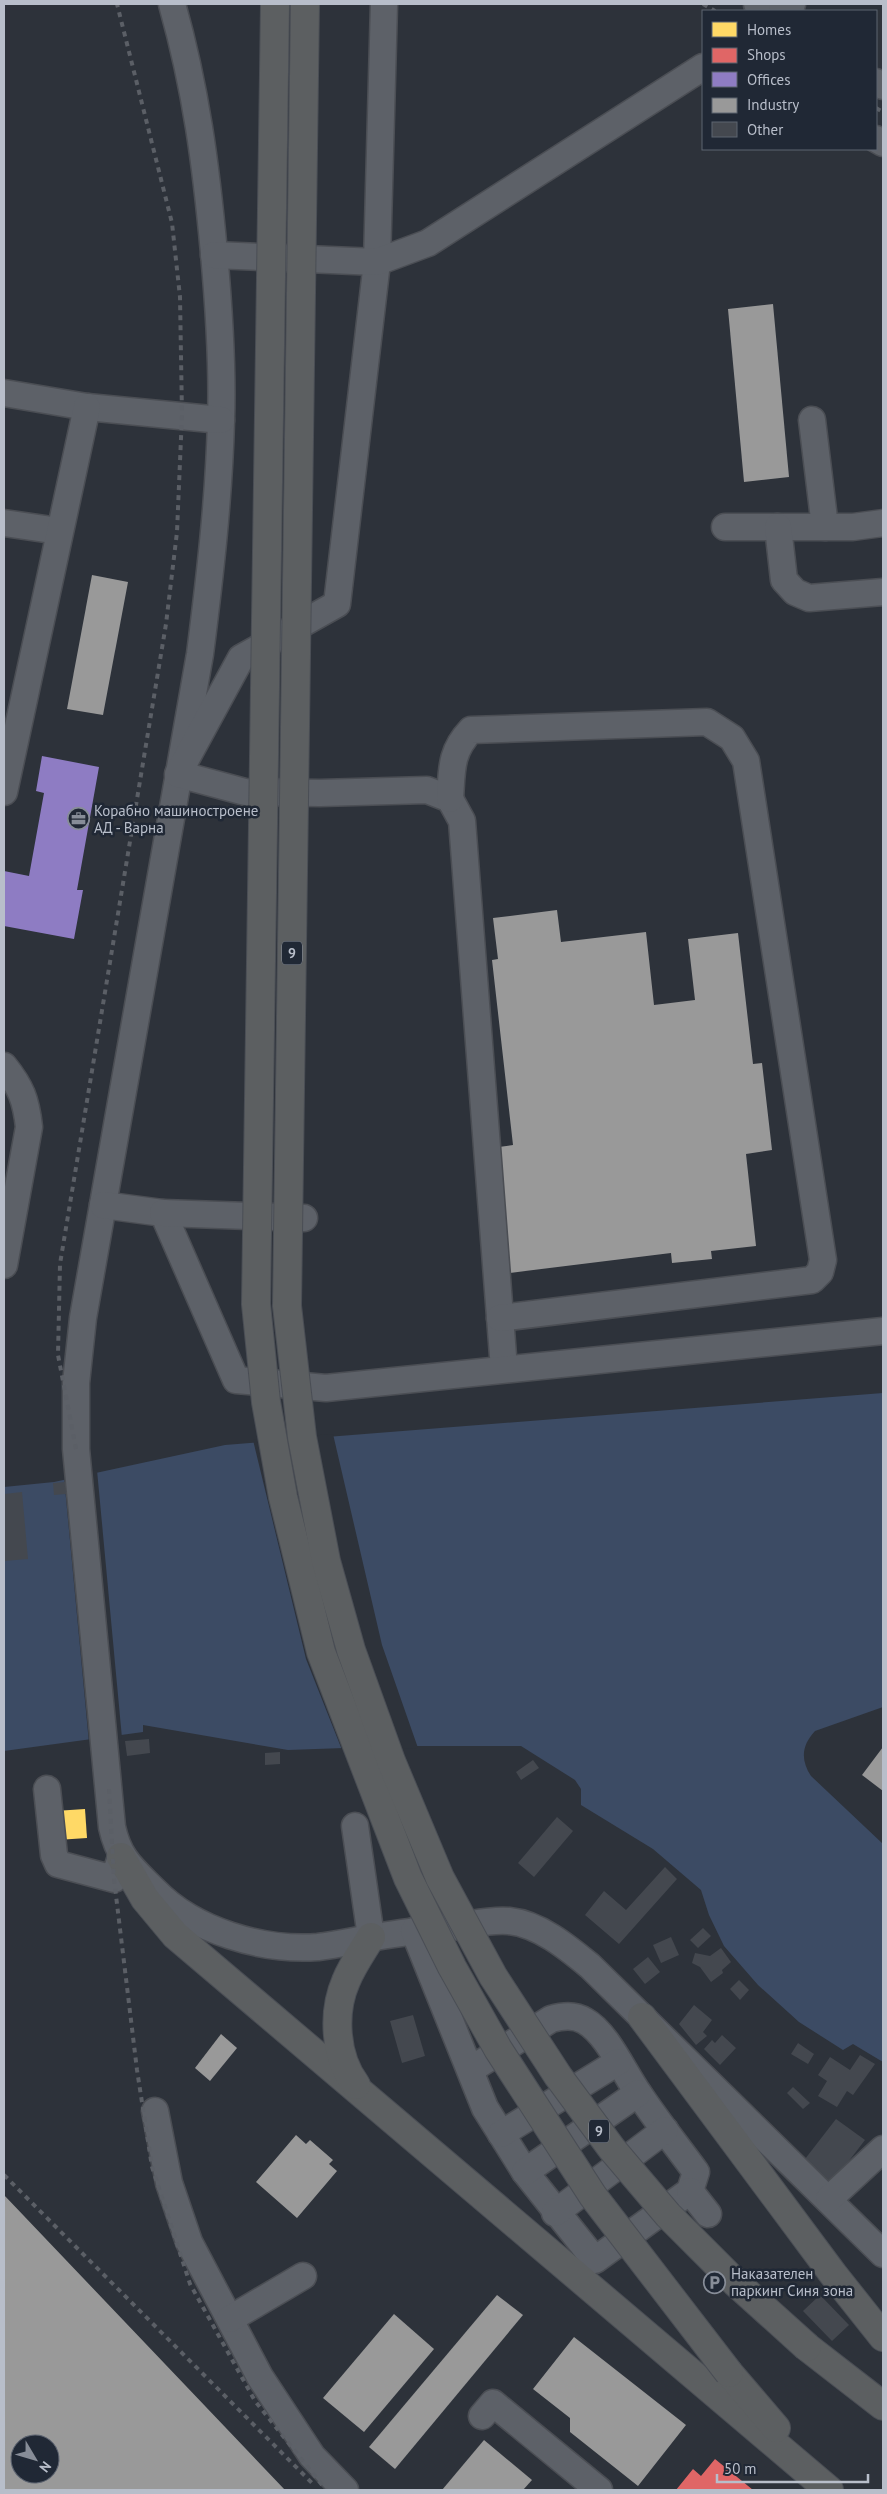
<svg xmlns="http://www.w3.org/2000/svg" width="887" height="2494" viewBox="0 0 887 2494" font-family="'PT Sans',sans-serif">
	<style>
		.water { fill: #3c4b64 }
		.pier { fill: #2d323a }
		.homes { fill: #ffd966 }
		.shops { fill: #e06666 }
		.offices { fill: #8e7cc3 }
		.industry { fill: #999; fill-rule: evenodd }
		.building { fill: #44484f }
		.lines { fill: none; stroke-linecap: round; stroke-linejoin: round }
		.minor-casing { stroke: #4b4e54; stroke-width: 29 }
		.highway-casing { stroke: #4a4e55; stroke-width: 30 }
		.minor { stroke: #5d6168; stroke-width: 26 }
		.highway { stroke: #5c5f61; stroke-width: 28 }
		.rail { stroke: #5b5f66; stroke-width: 4; stroke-dasharray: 5 5; stroke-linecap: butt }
		.highway-bridge-casing { stroke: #4a4e55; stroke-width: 30; stroke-linecap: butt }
		.highway-bridge { stroke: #5c5f61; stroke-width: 28 }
		.labels { text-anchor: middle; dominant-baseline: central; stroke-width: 5; stroke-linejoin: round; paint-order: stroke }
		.shield { fill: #202835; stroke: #8a919d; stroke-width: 1 }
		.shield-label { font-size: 14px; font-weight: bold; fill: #b8beca }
		.poi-label { font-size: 15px; fill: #b8beca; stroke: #202835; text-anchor: start }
	</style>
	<rect width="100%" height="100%" fill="#2d323a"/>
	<path class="water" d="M883,1393v314l-68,24c-13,14 -15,28 -4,45l72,68v218l-30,-18 -10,6 -44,-28 -41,-37 -34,-39 -15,-31 -8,-25 -48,-41 -72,-44v-16l-6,-9 -54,-34h-121l-112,4 -145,-25v7l-139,19v-264l50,-5 171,-37z"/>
	<g class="pier">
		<path d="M333,1434l49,211 36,103 -76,2 -36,-91 -53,-219z"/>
		<path d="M97,1470l25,268 -33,5 -25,-266z"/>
	</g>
	<path class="homes" d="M85,1809l2,29 -30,2 -2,-29z"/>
	<path class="shops" d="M715,2459l38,31h-77l17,-21 8,7z"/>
	<path class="offices" d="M42,756l57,11 -22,123h6l-9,49 -70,-13v-55l25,5 15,-83 -8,-2z"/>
	<g class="industry">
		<path d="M773,304l16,173 -45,5 -16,-173z"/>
		<path d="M92,575l36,7 -25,133 -36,-6z"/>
		<path d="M557,910l4,32 85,-10 8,73 41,-5 -7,-61 50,-6 15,131 9,-1 10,87 -26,4 10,92 -45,5 1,8 -40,4 -1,-10 -170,21 -2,-127 14,-2 -21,-185 6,-1 -5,-41z"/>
		<path d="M883,1747v44l-21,-16z"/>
		<path d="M221,2034l16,14 -27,33 -15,-13z"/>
		<path d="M296,2135l10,9 4,-4 23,20 -4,4 8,7 -40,47 -41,-36z"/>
		<path d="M4,2195l281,295h-281zM20,2444h30v30h-30z"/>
		<path d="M497,2295l26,20 -128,154 -26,-22z"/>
		<path d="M394,2314l40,35 -70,83 -41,-34z"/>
		<path d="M574,2337l112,88 -48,61 -68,-54v-14l-37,-29z"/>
		<path d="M484,2440l48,40 -9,10h-81z"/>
	</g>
	<g class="building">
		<path d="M65,1482l1,12 -12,1 -1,-12z"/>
		<path d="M22,1492l6,67 -24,2v-67z"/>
		<path d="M149,1739l1,14 -23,3 -2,-15z"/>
		<path d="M280,1752v12l-15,1v-12z"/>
		<path d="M533,1760l6,8 -18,12 -5,-8z"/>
		<path d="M557,1817l16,14 -39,46 -16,-14z"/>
		<path d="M665,1867l12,12 -58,65 -34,-29 19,-24 22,19z"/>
		<path d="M703,1928l8,8 -13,12 -8,-8z"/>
		<path d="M671,1937l8,18 -18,8 -8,-18z"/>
		<path d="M721,1948l10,14 -9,8 1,3 -12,9 -11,-15 -8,-4 3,-10 15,3z"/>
		<path d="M648,1957l12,15 -15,12 -12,-15z"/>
		<path d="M739,1980l10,10 -9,10 -10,-11z"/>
		<path d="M694,2005l18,15 -9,12 4,4 -11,9 -17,-21z"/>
		<path d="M413,2015l12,41 -23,7 -12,-42z"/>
		<path d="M722,2035l14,13 -16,17 -16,-16 8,-9 3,3z"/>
		<path d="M798,2043l16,11 -6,10 -17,-10z"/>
		<path d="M860,2055l15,9 -22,31 -6,-4 -10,16 -19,-11 9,-15 -9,-6 12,-18 20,13z"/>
		<path d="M793,2087l17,16 -7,6 -16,-16z"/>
		<path d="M836,2119l29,21 -36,47 -24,-28z"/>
		<path d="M820,2295l29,30 -17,16 -29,-30z"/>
	</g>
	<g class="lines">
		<defs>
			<g id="minor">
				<path d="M172,4c24,85 34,161 42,249 5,56 9,111 7,167 -2,78 -11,156 -21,234l-117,664 -7,65v66l36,378c7,32 20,41 43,64 39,40 107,60 163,56 17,-2 35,-6 52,-9 27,-5 55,-8 82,-11 18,-2 39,-8 57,-6 30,3 58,26 81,45l293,288"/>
				<path d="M384,4l-7,258 -40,342 -96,54 -63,116 67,18 75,1 107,-3 23,9 12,22 42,548"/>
				<path d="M757,4l6,7"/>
				<path d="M782,11l10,-7"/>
				<path d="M876,82l7,4"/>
				<path d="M876,139l7,4"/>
				<path d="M214,255l163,7 51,-19 275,-176"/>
				<path d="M4,393l83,14 134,13"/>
				<path d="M812,420l13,107"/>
				<path d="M4,523l55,8"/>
				<path d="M725,527h128l30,-4"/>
				<path d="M778,527l6,53 11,12 14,6 74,-6"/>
				<path d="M4,792l83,-385"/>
				<path d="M450,799c2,-29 0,-47 21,-69l236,-8 25,16 14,23 77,499 -3,12 -8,8 -312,38"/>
				<path d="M4,1066c17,21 22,34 25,61l-25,138"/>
				<path d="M103,1205l60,8 73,167 90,8 557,-57"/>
				<path d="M163,1213l141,5"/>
				<path d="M47,1789l7,66 4,9 56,15 7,-22"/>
				<path d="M355,1826l16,111"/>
				<path d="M414,1931l71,177 40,64 70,88 95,-69 6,-19c-19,-26 -39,-51 -57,-78 -15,-21 -32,-61 -54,-73 -11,-7 -23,-5 -34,-2l-81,51"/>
				<path d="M155,2111l14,72 20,59 71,135 52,79 33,34"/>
				<path d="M501,2134l117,-72"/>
				<path d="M525,2172l113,-79"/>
				<path d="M690,2191l18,23"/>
				<path d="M829,2199l54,-50"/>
				<path d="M555,2213l110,-83"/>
				<path d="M230,2319l73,-43"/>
				<path d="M482,2416l11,-13 106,87"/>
			</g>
			<g id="highway">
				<path d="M121,1857l24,42 30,36 654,555"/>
				<path d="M642,2017l191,257 50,63"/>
				<path d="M356,2085c-21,-28 -24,-72 -10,-104 6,-15 16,-29 25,-44"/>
				<path d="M807,2347l76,59"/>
				<path d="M729,2373l47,55"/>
			</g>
		</defs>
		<use href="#minor" class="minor-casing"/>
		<use href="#highway" class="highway-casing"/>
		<use href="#minor" class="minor"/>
		<use href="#highway" class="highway"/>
		<g class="rail">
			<path d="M703,4l12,7"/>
			<path d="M876,108l7,4"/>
			<path d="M76,1449l-18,-94 2,-91 106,-640 11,-92 5,-117 -2,-118 -8,-74 -55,-219"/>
			<path d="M109,1789l5,90 23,191 15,97 38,117 65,117 71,89"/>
			<path d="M4,2175l310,310"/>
		</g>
		<defs>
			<g id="highway-bridge">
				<path d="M275,4l-19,1300 10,98 17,95 38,155 87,226 44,89 46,82 95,147 136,177"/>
				<path d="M305,4l-18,1302 15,131 24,124 25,89 40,111 49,117 53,98 65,100 54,73 56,66 67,67 72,65"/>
			</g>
		</defs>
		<use href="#highway-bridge" class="highway-bridge-casing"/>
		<use href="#highway-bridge" class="highway-bridge"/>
	</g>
	<defs>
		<symbol id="office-ring" viewBox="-11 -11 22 22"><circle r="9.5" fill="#202835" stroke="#878d98" stroke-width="1.5"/><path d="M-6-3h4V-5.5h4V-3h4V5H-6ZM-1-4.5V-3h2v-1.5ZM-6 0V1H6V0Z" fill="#878d98"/></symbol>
		<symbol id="parking-ring" viewBox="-11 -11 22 22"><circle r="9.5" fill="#202835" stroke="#878d98" stroke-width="1.5"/><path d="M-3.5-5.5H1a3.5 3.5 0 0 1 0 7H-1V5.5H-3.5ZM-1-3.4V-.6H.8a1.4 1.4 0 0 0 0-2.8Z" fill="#878d98"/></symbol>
	</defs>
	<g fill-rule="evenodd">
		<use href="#office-ring" x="66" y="806" width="25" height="25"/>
		<use href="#parking-ring" x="702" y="2270" width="25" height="25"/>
	</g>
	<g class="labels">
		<g class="shield">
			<rect x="282" y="941.5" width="20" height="23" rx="4"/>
			<rect x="589" y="2119.5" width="20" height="23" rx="4"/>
		</g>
		<g class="shield-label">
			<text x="292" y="953">9</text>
			<text x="599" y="2131">9</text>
		</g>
		<g class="poi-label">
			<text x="94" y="810">Корабно машиностроене<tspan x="94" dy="17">АД - Варна</tspan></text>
			<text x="731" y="2273">Наказателен<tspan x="731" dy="17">паркинг Синя зона</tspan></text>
		</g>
	</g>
	<rect width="887" height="2494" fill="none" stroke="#b8beca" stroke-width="10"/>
	<rect x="702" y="10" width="175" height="140" fill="#202835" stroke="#5d6471"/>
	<rect x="712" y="22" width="25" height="15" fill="#ffd966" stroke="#5d6471"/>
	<text x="747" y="35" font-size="15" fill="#b8beca">Homes</text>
	<rect x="712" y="48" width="25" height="15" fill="#e06666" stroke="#5d6471"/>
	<text x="747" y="60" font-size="15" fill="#b8beca">Shops</text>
	<rect x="712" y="72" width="25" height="15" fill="#8e7cc3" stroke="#5d6471"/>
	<text x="747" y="85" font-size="15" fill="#b8beca">Offices</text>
	<rect x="712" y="98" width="25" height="15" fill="#999999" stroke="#5d6471"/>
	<text x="747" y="110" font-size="15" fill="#b8beca">Industry</text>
	<rect x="712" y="122" width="25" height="15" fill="#44484f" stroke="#5d6471"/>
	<text x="747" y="135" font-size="15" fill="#b8beca">Other</text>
	<g transform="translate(35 2459) rotate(128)"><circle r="24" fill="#202835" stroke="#5d6471"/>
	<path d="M0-4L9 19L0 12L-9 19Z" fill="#878d98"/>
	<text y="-8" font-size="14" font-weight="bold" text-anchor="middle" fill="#b8beca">N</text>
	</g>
	<path d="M717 2474v8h151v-8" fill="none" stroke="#b8beca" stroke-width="2.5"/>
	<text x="724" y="2474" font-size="15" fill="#b8beca" stroke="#202835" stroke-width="4" paint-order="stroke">50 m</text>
</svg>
